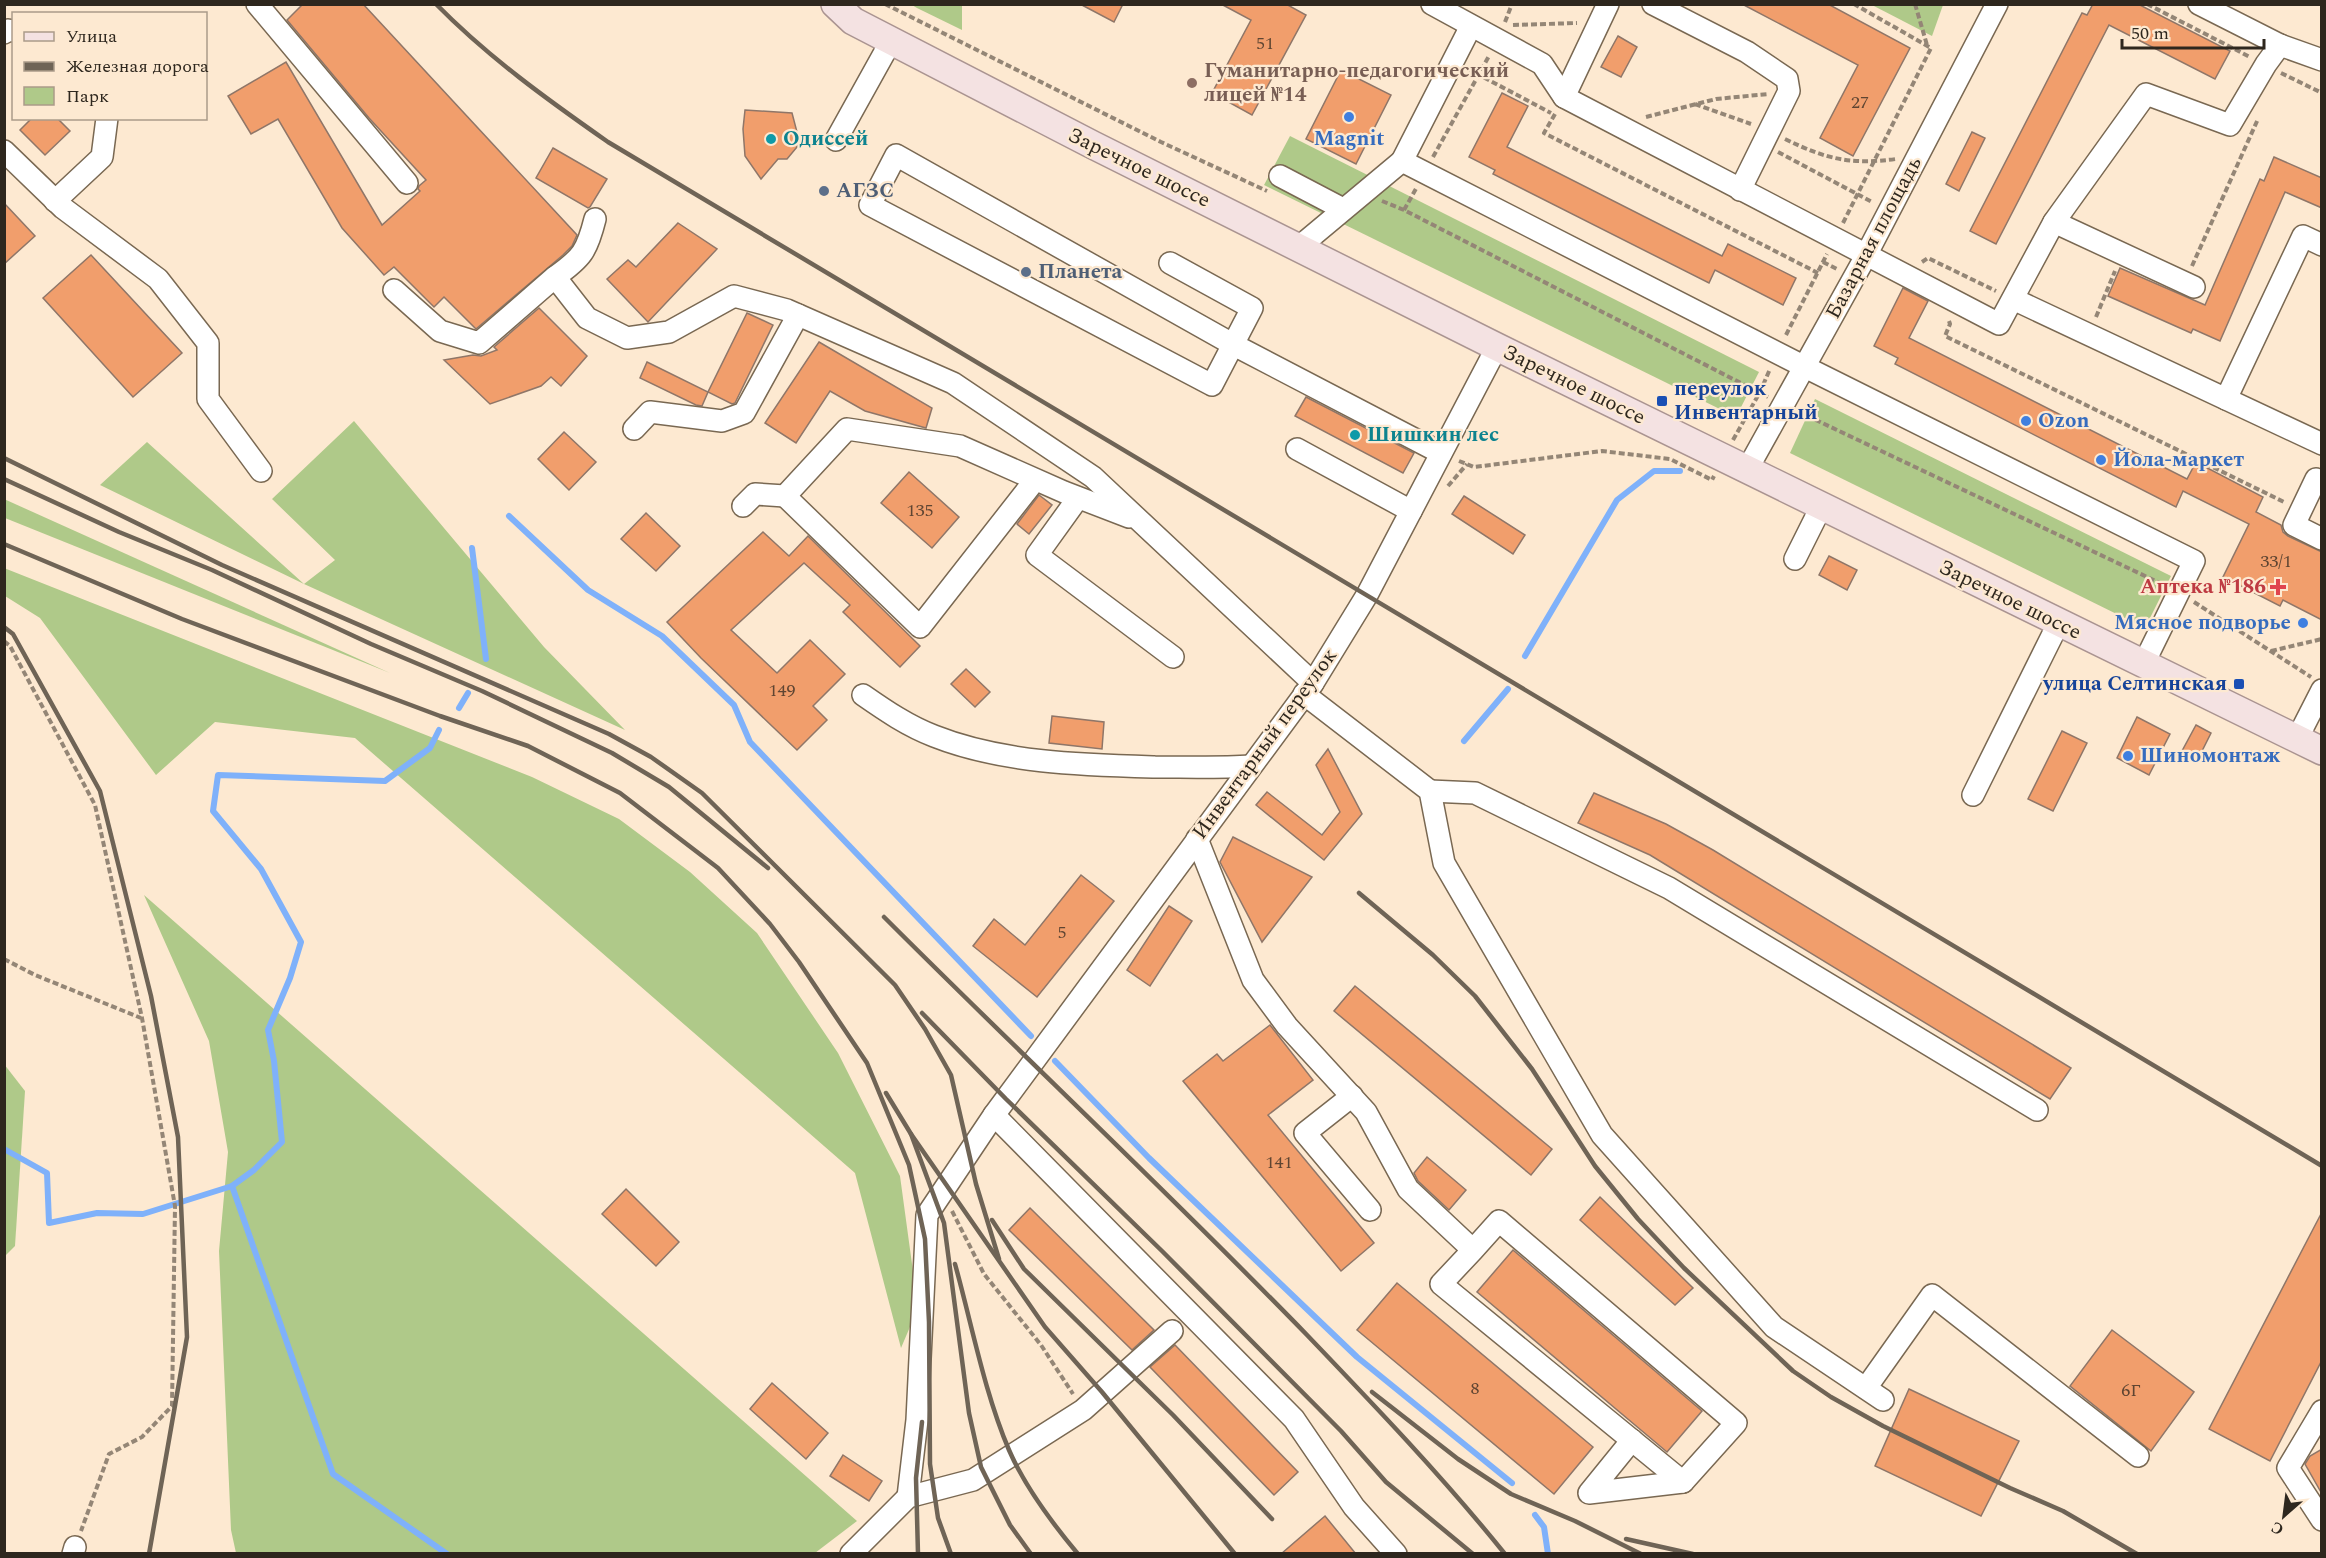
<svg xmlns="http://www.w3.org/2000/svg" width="2326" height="1558" viewBox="0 0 2326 1558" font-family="Spectral,serif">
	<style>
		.green { fill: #afc989 }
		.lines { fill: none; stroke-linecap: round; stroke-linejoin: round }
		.stream { stroke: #7fb1fa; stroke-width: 6 }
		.building { fill: #f19e6c; stroke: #8f7668; stroke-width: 1.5 }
		.minor-casing { stroke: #796852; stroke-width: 24 }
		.major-casing { stroke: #aa9491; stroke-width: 30 }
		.path { stroke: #948676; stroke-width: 4; stroke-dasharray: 6 3; stroke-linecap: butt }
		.minor { stroke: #fff; stroke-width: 21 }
		.major { stroke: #f4e2e2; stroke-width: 27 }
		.rail { stroke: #6f6456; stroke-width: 4.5 }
		.education-dot { fill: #8d6e63; stroke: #fde9d1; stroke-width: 2 }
		.shop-dot { fill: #3f7fe0; stroke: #fde9d1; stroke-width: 2 }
		.culture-dot { fill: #0f9aa8; stroke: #fde9d1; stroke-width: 2 }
		.service-dot { fill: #5c6f8a; stroke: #fde9d1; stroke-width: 2 }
		.transit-dot { fill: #1a4fb4; stroke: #fde9d1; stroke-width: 2 }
		.health-dot { fill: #e0444e; stroke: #fde9d1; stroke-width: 2 }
		.labels { text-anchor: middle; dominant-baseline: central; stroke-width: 4.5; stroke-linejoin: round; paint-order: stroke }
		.number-label { font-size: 18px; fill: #5f4532 }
		.education-label { font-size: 21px; font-weight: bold; fill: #785e54; stroke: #fde9d1; text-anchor: start }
		.culture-label { font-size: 21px; font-weight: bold; fill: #0d838f; stroke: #fde9d1; text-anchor: start }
		.shop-label { font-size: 21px; font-weight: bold; fill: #366cbe; stroke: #fde9d1; text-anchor: start }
		.street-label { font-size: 21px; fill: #2e271e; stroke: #fde9d1 }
		.service-label { font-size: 21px; font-weight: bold; fill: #4e5e75; stroke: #fde9d1; text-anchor: start }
		.transit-label { font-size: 21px; font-weight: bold; fill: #164399; stroke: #fde9d1; text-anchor: start }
		.health-label { font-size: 21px; font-weight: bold; fill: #be3a42; stroke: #fde9d1; text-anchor: end }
	</style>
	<rect width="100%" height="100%" fill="#fde9d1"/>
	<g class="green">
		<path d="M912,5h50v25l-45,-22z"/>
		<path d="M1872,5l70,-1 1,1 -11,31z"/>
		<path d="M1290,136l469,236 -23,45 -472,-232z"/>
		<path d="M1815,399l356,177 -26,52 -355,-175z"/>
		<path d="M354,421l190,226 81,83 -321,-146 -204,-99 47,-43 157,142 31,-24 -63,-61z"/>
		<path d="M4,499l386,174 -385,-155z"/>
		<path d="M4,568l528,209 87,42 71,53 67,61 81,120 62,123 18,132 -17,40 -46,-175 -500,-435 -140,-16 -59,53 -116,-157 -35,-22z"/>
		<path d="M144,895l713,626 -42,32h-579l-5,-23 -12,-279 9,-99 -19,-111z"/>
		<path d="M4,1064l21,27 -10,155 -10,10z"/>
	</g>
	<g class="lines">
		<g class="stream">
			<path d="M509,516l79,74 74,46 72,69 16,37 281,294"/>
			<path d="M472,548l14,111"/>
			<path d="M1525,656l92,-156 37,-29h26"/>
			<path d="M459,708l9,-15"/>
			<path d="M1464,741l44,-52"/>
			<path d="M1055,1061l94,97 208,199 155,126"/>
			<path d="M4,1149l43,24 2,50 48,-10 46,1 89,-28 101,288 114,80"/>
			<path d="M232,1186l22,-16 28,-28 -8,-81 -6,-31 22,-52 11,-36 -40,-73 -48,-58 5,-36 167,6 45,-33 9,-18"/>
			<path d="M1535,1515l9,12 4,27"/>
		</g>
	</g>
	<g class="building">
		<path d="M303,4h60l214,231 -5,11 -9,9 -87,74 -32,-32 -10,10 -40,-40 -10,8 -42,-47 -64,-109 -27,15 -23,-38 58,-34 96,163 38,-34 -2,-2 1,-3 7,-6 -57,-62 -82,-98z"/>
		<path d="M1080,4h43l-9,18z"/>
		<path d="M1221,4h65l20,11 -54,100 -40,-22 39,-73z"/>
		<path d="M1742,4h86l82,44 -57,108 -33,-18 38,-73z"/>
		<path d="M2093,4h45l92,47 -15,28 -106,-54 -113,219 -26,-13 112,-218 5,2z"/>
		<path d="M1618,36l19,11 -16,30 -20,-10z"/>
		<path d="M1341,70l50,25 -35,69 -50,-25z"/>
		<path d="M1502,93l26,13 -21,41 215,109 6,-12 68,34 -13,27 -68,-35 -6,13 -216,-109 2,-4 -26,-13z"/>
		<path d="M745,110l47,3 5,19v15l-10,12h-9l-17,20 -16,-23 -2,-27z"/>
		<path d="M32,118h25l13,13 -25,24 -25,-25z"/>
		<path d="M1972,132l13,6 -26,53 -13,-7z"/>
		<path d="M553,148l54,31 -17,28 -2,1 -52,-30z"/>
		<path d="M2274,157l48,21v30l-37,-16 -65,149 -27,-12 -2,4 -83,-37 12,-28 85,37 55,-126 4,2z"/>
		<path d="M4,203l31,33 -31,28z"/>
		<path d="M678,223l39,26 -69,73 -41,-43 21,-19 8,7z"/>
		<path d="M91,255l91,98 -49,44 -90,-99z"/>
		<path d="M1903,288l25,13 -19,37 278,141 9,-17 67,35 -7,15 25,13 2,7 5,4 34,16v68l-39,-20 -3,6 -57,-29 26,-53 -66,-33 -7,16 -281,-143 3,-6 -24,-12z"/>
		<path d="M539,308l48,48 -26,30 -10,-9 -10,9 -51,18 -46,-44 29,-5 8,1 16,-6 -3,-3z"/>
		<path d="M747,313l26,12 -38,78 -3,1 -24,-12z"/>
		<path d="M819,342l113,66 -6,20 -61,-17 -35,-20 -34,52 -31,-20z"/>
		<path d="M647,362l61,30 -6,14 -6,-1 -56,-27z"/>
		<path d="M1306,397l108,56 -11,20 -108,-57z"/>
		<path d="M564,432l32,30 -27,28 -31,-31z"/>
		<path d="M909,472l50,45 -27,31 -51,-45z"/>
		<path d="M1039,495l13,10 -23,29 -12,-10z"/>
		<path d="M1464,496l61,39 -12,19 -61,-40z"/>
		<path d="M646,513l34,33 -24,25 -35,-32z"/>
		<path d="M763,532l26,24 19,-20 112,110 -20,21 -57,-55 7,-7 -46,-42 -73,67 46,43 33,-33 35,34 -32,32 14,14 -30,30 -96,-92 -34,-36z"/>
		<path d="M1829,556l28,14 -10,20 -28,-15z"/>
		<path d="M966,669l24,23 -15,15 -24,-23z"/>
		<path d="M1052,716l52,6 -2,27 -53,-6z"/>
		<path d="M2137,717l33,17 -21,41 -32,-17z"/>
		<path d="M2196,725l15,8 -13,26 -16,-8z"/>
		<path d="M2062,731l25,12 -34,68 -25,-12z"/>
		<path d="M1328,749l34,65 -38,46 -68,-55 11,-13 55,43 18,-23 -24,-47z"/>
		<path d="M1594,793l72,31 47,26 358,218 -21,31 -400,-244 -72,-32z"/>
		<path d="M1233,837l79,40 -50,65 -42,-80z"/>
		<path d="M1081,875l33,26 -77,96 -64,-51 21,-27 31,26z"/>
		<path d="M1169,906l23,15 -42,65 -23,-16z"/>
		<path d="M1355,986l197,163 -21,26 -197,-164z"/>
		<path d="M1270,1025l43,55 -45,35 106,128 -33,28 -158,-190 34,-27 6,7z"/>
		<path d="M1427,1157l39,33 -17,20 -31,-29 -4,-8z"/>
		<path d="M626,1189l53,53 -23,24 -54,-52z"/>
		<path d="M1600,1197l93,91 -18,17 -95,-85z"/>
		<path d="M1030,1208l124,122 -22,20 -123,-120z"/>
		<path d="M2322,1212v148l-52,101 -61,-32z"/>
		<path d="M1513,1250l189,161 -35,41 -190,-160z"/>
		<path d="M1397,1283l196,164 -39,47 -197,-164z"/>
		<path d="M2112,1330l82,62 -43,59 -81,-65z"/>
		<path d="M1175,1345l123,127 -24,23 -124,-128z"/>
		<path d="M772,1383l56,50 -22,26 -56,-50z"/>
		<path d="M1909,1389l110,52 -38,75 -106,-50z"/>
		<path d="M2322,1449v45l-17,-30 5,-8z"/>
		<path d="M843,1455l39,26 -13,20 -39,-25z"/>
		<path d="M1325,1516l31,38h-75z"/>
	</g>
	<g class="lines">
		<defs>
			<g id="minor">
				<path d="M257,4l150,179"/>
				<path d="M1432,4l110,60 22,33 435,227 55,-102 92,-128 84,31 36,-61 14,-19"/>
				<path d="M1653,4l94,48 40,27 2,12 -49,99"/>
				<path d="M2199,4l81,41 42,15"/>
				<path d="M1471,26l-69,135 403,206 389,194 -51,104"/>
				<path d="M4,33l4,-3 6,1"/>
				<path d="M1564,97l44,-93"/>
				<path d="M836,140l55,-99"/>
				<path d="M4,151l59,57 95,71 50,64v56l53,72"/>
				<path d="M1280,176l63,33"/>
				<path d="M55,201l47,-44 5,-39"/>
				<path d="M2054,222l140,65"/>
				<path d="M1299,247l103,-86"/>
				<path d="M1170,263l82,45 -40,77 -342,-180 26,-50 338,190 207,108"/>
				<path d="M555,277c27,-19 32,-26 40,-58"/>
				<path d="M394,290l46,41 39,12 76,-66 32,41 40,20 42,-6 65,-36 53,14 166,73 140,94 220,206"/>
				<path d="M2013,299l309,145"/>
				<path d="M2226,399l77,-163 19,9"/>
				<path d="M634,429l16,-17 72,9 22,-8 54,-98"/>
				<path d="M1297,449l114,62"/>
				<path d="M1748,468l114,-205 135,-259"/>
				<path d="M2316,479l-22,46 28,14"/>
				<path d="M785,496l135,131 115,-147"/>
				<path d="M1078,498l-41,57 136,102"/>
				<path d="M743,506l12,-12 30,2 62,-67 113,17 104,46 65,25"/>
				<path d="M1795,559l26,-52"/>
				<path d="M1304,694l126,97 14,72 158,272 172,192 109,73"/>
				<path d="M863,695c23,16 45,31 71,41 68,27 149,29 221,31 32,0 64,1 96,-1"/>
				<path d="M2297,739l25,-49"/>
				<path d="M1430,791l45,2 194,95 368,222"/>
				<path d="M1973,795l85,-171"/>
				<path d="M1197,839l56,141 34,46 79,86 42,77 65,61 -32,34 242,198 53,-59 -237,-202 -26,29"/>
				<path d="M1352,1096l-47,37 65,77"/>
				<path d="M994,1115l300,304 60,88 42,47"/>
				<path d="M1866,1388l66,-93 206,161"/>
				<path d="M2322,1411l-34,57 34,52"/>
				<path d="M1632,1440l-43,53 94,-11"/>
				<path d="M908,1497l9,-77 10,-205 67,-100 319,-432 54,-88 130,-248"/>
				<path d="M73,1554l2,-7"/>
				<path d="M851,1554l57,-57 65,-17 110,-70 89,-79"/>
			</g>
			<path id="major" d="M835,4l18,17 240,124 404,202 825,404"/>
		</defs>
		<use href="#minor" class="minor-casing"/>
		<use href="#major" class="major-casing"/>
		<g class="path">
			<path d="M885,4l276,138 106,49"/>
			<path d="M1915,4l12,41"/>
			<path d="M2147,4l103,53"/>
			<path d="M1505,22l7,-18"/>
			<path d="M1513,25l64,-2"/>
			<path d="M1468,69l83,44"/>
			<path d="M2281,73l41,20"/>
			<path d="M1695,104l56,20"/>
			<path d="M1555,114l-11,19 274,140"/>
			<path d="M1646,117l70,-18 52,-5"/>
			<path d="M1785,139c41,20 65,26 111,20"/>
			<path d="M1778,152l94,50"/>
			<path d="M1433,157l56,-101"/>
			<path d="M1382,201l22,9 364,187"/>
			<path d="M1404,210l13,-23"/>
			<path d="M1843,223l88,-175 -77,-44"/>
			<path d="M1823,262l14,7"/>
			<path d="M1922,262l6,-4 68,33"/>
			<path d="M2192,266l66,-147"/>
			<path d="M2096,317l19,-46"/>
			<path d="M1949,321l1,3 -5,12 339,166"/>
			<path d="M1786,335l41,-81"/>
			<path d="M1799,412l365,173"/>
			<path d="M1733,440l27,-48 10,-23"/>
			<path d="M1459,461l15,6 128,-16 68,8 42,21 2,-4"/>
			<path d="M1448,486l19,-22"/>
			<path d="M2194,602l117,75"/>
			<path d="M4,641l6,5 85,159 47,213 33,188 -3,200 -30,31 -33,17 -28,77"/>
			<path d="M2271,651l51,-12"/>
			<path d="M4,959l31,16 106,43"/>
			<path d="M952,1211l32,63 57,71 32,49"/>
		</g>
		<use href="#minor" class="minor"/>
		<use href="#major" class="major"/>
		<g class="rail">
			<path d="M436,4c52,53 112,96 172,138l1714,1024"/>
			<path d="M4,458l218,107 387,169 42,23 51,36 193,192 30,44 26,46 25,109 23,75"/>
			<path d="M4,479l115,53 93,38 159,74 111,47 130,62 57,34 99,81"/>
			<path d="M4,544l178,75 258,97 88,30 92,47 98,75 52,56 29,38 68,101 42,102 16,74 4,83 1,142 8,54 13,36"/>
			<path d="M4,627l9,7 87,157 51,205 27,141 9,200 -38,217"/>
			<path d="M1359,893l74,62 42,41 57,73 63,97 43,53 46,49 109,103 38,26 52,29 127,62 53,23 74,43"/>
			<path d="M884,917c140,140 285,276 423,418 68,71 136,142 198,219"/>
			<path d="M922,1013l84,86 156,152 179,180 45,51 87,72"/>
			<path d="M886,1093l25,41 33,89 25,190 12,54 29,58 21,29"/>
			<path d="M911,1134l134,193 57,65 133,162"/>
			<path d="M992,1220l32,49 149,146 99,104"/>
			<path d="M955,1264c17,61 29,127 54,186 16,37 43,73 69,104"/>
			<path d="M1372,1392l86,67 53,35 64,27 66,33"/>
			<path d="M1626,1539l67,15"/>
			<path d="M918,1554l-2,-76 6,-56"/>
		</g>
	</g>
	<circle class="education-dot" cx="1192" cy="83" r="6"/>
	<g class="shop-dot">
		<circle cx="1349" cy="117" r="6"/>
		<circle cx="2026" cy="421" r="6"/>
		<circle cx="2101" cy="460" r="6"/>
		<circle cx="2303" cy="623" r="6"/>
		<circle cx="2128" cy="756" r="6"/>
	</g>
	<g class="culture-dot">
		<circle cx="771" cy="139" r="6"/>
		<circle cx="1355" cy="435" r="6"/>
	</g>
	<g class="service-dot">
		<circle cx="824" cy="191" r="6"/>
		<circle cx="1026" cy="272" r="6"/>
	</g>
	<g class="transit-dot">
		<rect x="1656" y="395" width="12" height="12" rx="3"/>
		<rect x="2233" y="678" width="12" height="12" rx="3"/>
	</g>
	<path class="health-dot" d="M2275 578h6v6h6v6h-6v6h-6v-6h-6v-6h6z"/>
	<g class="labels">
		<g class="number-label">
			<text x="1265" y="43">51</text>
			<text x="1860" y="102">27</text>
			<text x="920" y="510">135</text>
			<text x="2276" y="561">33/1</text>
			<text x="782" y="690">149</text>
			<text x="1062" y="932">5</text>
			<text x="1279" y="1162">141</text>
			<text x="1475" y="1388">8</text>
			<text x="2131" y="1390">6Г</text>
		</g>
		<g class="education-label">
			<text x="1204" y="71">Гуманитарно-педагогический<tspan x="1204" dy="24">лицей №14</tspan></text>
		</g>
		<g class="culture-label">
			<text x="783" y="139">Одиссей</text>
			<text x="1367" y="435">Шишкин лес</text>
		</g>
		<g class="shop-label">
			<text x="1349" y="139" text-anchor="middle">Magnit</text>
			<text x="2038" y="421">Ozon</text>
			<text x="2113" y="460">Йола-маркет</text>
			<text x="2291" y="623" text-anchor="end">Мясное подворье</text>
			<text x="2140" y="756">Шиномонтаж</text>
		</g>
		<g class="street-label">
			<text transform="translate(1139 168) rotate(26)">Заречное шоссе</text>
			<text transform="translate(1874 238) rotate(-62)">Базарная площадь</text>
			<text transform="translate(1574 385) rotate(26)">Заречное шоссе</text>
			<text transform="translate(2010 600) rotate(26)">Заречное шоссе</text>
			<text transform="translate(1265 744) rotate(-54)">Инвентарный переулок</text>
		</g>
		<g class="service-label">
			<text x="836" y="191">АГЗС</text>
			<text x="1038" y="272">Планета</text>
		</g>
		<g class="transit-label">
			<text x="1674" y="389">переулок<tspan x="1674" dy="24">Инвентарный</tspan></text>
			<text x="2227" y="684" text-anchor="end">улица Селтинская</text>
		</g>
		<g class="health-label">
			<text x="2266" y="587">Аптека №186</text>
		</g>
	</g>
	<rect width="2326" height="1558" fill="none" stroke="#2e271e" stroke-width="12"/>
	<rect x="12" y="12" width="195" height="108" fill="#fde9d1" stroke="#aa9b89" stroke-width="1.5"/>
	<rect x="24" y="32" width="30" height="9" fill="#f4e2e2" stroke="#aa9b89" stroke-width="1.5"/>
	<text x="66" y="42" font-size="18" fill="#2e271e">Улица</text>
	<rect x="24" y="62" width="30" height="9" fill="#6f6456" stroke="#aa9b89" stroke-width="1.5"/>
	<text x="66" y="72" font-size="18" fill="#2e271e">Железная дорога</text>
	<rect x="24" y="87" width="30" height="18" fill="#afc989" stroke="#aa9b89" stroke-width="1.5"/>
	<text x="66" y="102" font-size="18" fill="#2e271e">Парк</text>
	<g transform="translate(2284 1516) rotate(208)" stroke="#fde9d1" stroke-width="4.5" paint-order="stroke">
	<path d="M0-4.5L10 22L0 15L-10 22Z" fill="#2e271e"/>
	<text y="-9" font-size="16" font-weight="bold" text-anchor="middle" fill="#2e271e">С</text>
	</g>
	<path d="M2122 39v9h142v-9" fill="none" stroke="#2e271e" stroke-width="3"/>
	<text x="2131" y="39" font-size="18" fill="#2e271e" stroke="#fde9d1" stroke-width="4.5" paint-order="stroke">50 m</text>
</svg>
